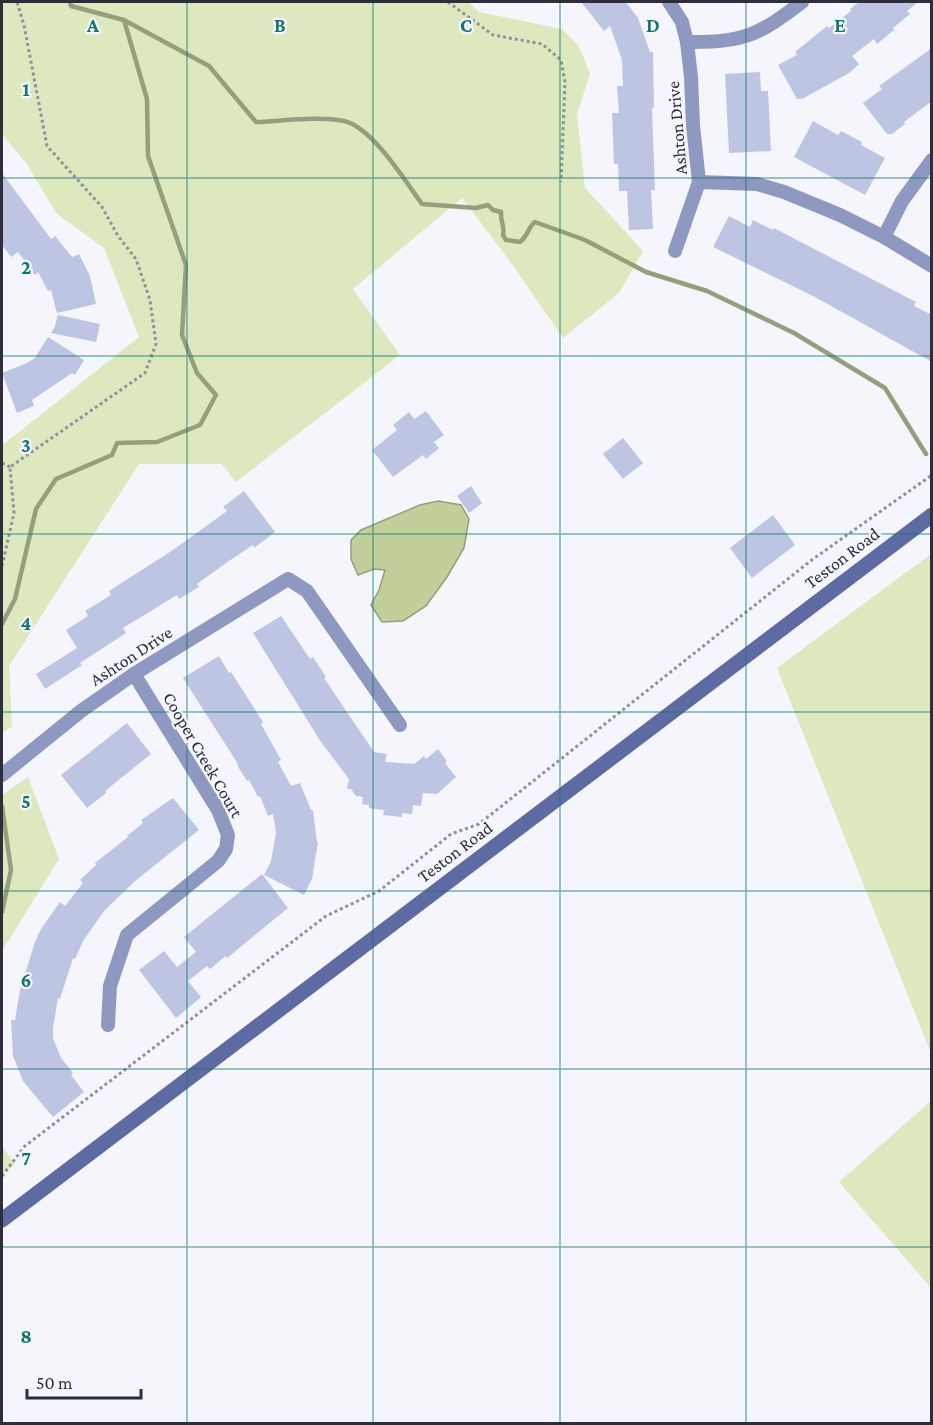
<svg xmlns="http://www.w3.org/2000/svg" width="933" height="1425" viewBox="0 0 933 1425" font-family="'Crimson Pro',serif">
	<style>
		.green { fill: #dde8bf }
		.water { fill: #c1cf9b; stroke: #949f7e; stroke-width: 1.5 }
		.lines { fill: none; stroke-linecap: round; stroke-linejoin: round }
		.stream { stroke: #949f7e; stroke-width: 4.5 }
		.building { fill: #bdc5e3 }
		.path { stroke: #8f929b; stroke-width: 3; stroke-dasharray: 3 3; stroke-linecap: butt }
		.street { stroke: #8e98c0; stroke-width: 14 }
		.secondary { stroke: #5e6ba3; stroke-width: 15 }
		.grid { fill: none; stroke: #0f766e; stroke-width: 1.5; stroke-opacity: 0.55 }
		.labels { text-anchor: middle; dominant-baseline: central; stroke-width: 4.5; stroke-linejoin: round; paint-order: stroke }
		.street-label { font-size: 18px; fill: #2c2f3b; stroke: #f4f6fc }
		.grid-label { font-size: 20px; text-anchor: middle; font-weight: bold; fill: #0f766e; stroke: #f4f6fc; stroke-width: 4.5; stroke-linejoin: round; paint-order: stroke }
	</style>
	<rect width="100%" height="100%" fill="#f4f6fc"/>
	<g class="green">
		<path d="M2,2h466l11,10 83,17 17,17 11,28 -13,40 8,74 58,63 -24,42 -56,45 -51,-74 -50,-66 -109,91 47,66 -164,127 -14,-18h-83l-130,202 3,60 -10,8v-292l3,1 134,-106 -35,-89 -48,-35 -30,-50 -24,-29z"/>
		<path d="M931,554v499l-154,-385z"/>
		<path d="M28,777l31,82 -57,92v-156z"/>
		<path d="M931,1101v187l-92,-106z"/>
		<path d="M2,1146l13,18 -13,10z"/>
	</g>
	<path class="water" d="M438,501l23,4 8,14 -5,29 -17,29 -21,29 -23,15 -21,1 -11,-17 8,-15 6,-20 -11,-1 -16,6 -7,-16v-19l10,-10 59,-25z"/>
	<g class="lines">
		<g class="stream">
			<path d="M70,2l1,4 53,14 85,46 47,56c26,-1 62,-6 88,-1 28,6 61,60 78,83l54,4 12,-3 5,5 8,2c-1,8 4,14 2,23l3,5 14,2c8,-6 8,-15 15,-20l50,18 61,32 61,19 87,42 91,55 41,66"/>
			<path d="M2,624l13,-25 21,-90 20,-30 56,-24 5,-12 40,-1 43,-17 16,-30 -19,-22 -15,-38 4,-70 -38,-109 -1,-57 -23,-79"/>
			<path d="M2,912l9,-42 -9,-64"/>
		</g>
	</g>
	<g class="building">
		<path d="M581,2h45l12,16 12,34h3l1,55 -2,1 3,82h-4l2,39 -24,1 -2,-39h-8l-1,-27h-4l-2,-51h7l-2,-27h6l-1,-26 -12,-34 -6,5z"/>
		<path d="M859,2h59l-11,9 3,3 -17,14 1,2 -17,14 -3,-5 -22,17 7,8 -10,9 -47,26h-5l-19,-34 19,-10 -2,-3 32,-26 2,2 22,-17 -1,-2z"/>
		<path d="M932,48v53l-28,21 1,2 -13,10h-5l-24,-31 19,-14 -3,-3z"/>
		<path d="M760,72l1,19h7l3,60 -42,2 -4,-79z"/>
		<path d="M813,121l25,14 3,-4 21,11 -1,3 24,13 -20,37 -71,-38z"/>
		<path d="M2,173l49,66 4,-3 17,21 7,-3 11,22 6,28 -39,9 -6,-23 -3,1 -10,-19 -3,3 -17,-23 -7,5 -9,-12z"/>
		<path d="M729,216l21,11 3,-7 20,10 1,-2 142,74 -2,4 18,9v47l-117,-65 -102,-50z"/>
		<path d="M58,315l42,9 -4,18 -45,-9 4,-7z"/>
		<path d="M48,337l36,23 -9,15 -3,-2 -40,27 2,6 -17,7 -15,-40 25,-10 8,-5z"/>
		<path d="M426,411l18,24 -10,7 5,6 -13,11 -3,-4 -30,22 -21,-27 25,-20 -4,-5 16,-13 5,7z"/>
		<path d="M623,438l20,25 -20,16 -20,-25z"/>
		<path d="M471,486l11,17 -13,10 -12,-17z"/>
		<path d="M244,491l31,41 -21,16 -1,-3 -27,18 -29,21 2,3 -20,12 -2,-4 -54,33 3,5 -46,30 2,2 -37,24 -9,-15 41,-26 -11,-18 22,-14 -3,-5 26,-16 -2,-4 64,-41 54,-39 -4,-4z"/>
		<path d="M773,515l22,30 -43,33 -22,-30z"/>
		<path d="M281,616l29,43 3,-2 13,20 -2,1 50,74 13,2 -2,8 29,2 10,-8 2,3 12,-10 9,12 -2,2 11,14 -19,17 -14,-1 -2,13 -8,-1 -1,9 -10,-1v4l-19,-2 1,-5 -15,-2v-3l-7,-1 1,-7 -7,-1 -5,-7h-4l2,-10 -28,-37 -68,-109z"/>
		<path d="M219,656l10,17 2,-1 32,50 -2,2 20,36 -3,2 13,24 9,-3 11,27h2l4,32h1l-6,37 -8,16 -40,-20 7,-14 5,-28 -3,-19 -5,2 -8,-20 -2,1 -9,-17 -2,1 -10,-16 1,-1 -55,-86z"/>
		<path d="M127,723l24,31 -46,37 1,2 -19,15 -26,-33z"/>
		<path d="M173,798l26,32 -64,51 -31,30 -21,30 -8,18 -2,-1 -13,41 -2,-1 -5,30v10l8,20 12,15 -2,2 13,17 -31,25 -30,-36 -10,-25 -2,-36h4l5,-30 15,-48 6,-13 19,-27 5,4 18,-23 -3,-3 16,-15 -1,-2 33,-26 -1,-1 16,-13 -2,-3z"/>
		<path d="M262,874l26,34 -61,50 -1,-2 -16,13 -3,-3 -19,15 13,16 -25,21 -37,-48 25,-19 13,16 19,-15 -12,-15z"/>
	</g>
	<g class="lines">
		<g class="path">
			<path d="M448,2l45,33 49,9 19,16 4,22 -4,100"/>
			<path d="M2,463l8,4"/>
			<path d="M2,566l12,-53 -4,-46 135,-94 11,-29 -6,-44 -14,-41 -18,-23 -16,-29 -55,-61 -23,-121 -7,-23"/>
			<path d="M2,1176l23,-30 301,-230 53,-25 72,-57 28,-10 334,-265 119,-84"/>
		</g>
		<g class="street">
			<path d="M669,2l13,20 5,20 4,35 2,48 6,57 -24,69"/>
			<path d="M687,42c56,1 72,-7 115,-40"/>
			<path d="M932,160l-30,41 -18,36 48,29"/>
			<path d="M699,182l58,2 27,8 56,23 44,22"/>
			<path d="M2,775l79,-64 53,-37 154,-95 19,12 93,134"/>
			<path d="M108,1025l2,-39 17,-51 91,-74 8,-12 2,-14 -10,-25 -84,-136"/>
		</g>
		<path class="secondary" d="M2,1220l930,-705"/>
	</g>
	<path class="grid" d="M187,2v1422M373,2v1422M560,2v1422M746,2v1422M2,178h930M2,356h930M2,534h930M2,712h930M2,891h930M2,1069h930M2,1247h930"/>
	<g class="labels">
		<g class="street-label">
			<text transform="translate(677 128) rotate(-95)">Ashton Drive</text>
			<text transform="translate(842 558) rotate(-37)">Teston Road</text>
			<text transform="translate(131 656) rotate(-33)">Ashton Drive</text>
			<text transform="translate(203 755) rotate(60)">Cooper Creek Court</text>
			<text transform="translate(455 852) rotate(-37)">Teston Road</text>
		</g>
	</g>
	<g class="grid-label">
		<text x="93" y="32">A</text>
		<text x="280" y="32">B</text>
		<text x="466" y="32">C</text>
		<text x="653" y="32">D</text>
		<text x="840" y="32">E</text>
		<text x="26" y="96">1</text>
		<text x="26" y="274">2</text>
		<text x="26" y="452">3</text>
		<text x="26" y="630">4</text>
		<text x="26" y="808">5</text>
		<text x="26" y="987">6</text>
		<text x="26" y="1165">7</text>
		<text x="26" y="1343">8</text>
	</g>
	<rect width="933" height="1425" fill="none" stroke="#2c2f3b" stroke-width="6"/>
	<path d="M27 1389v9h114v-9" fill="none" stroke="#2c2f3b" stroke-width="3"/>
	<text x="36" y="1389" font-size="18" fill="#2c2f3b" stroke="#f4f6fc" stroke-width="4.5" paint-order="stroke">50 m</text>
</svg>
